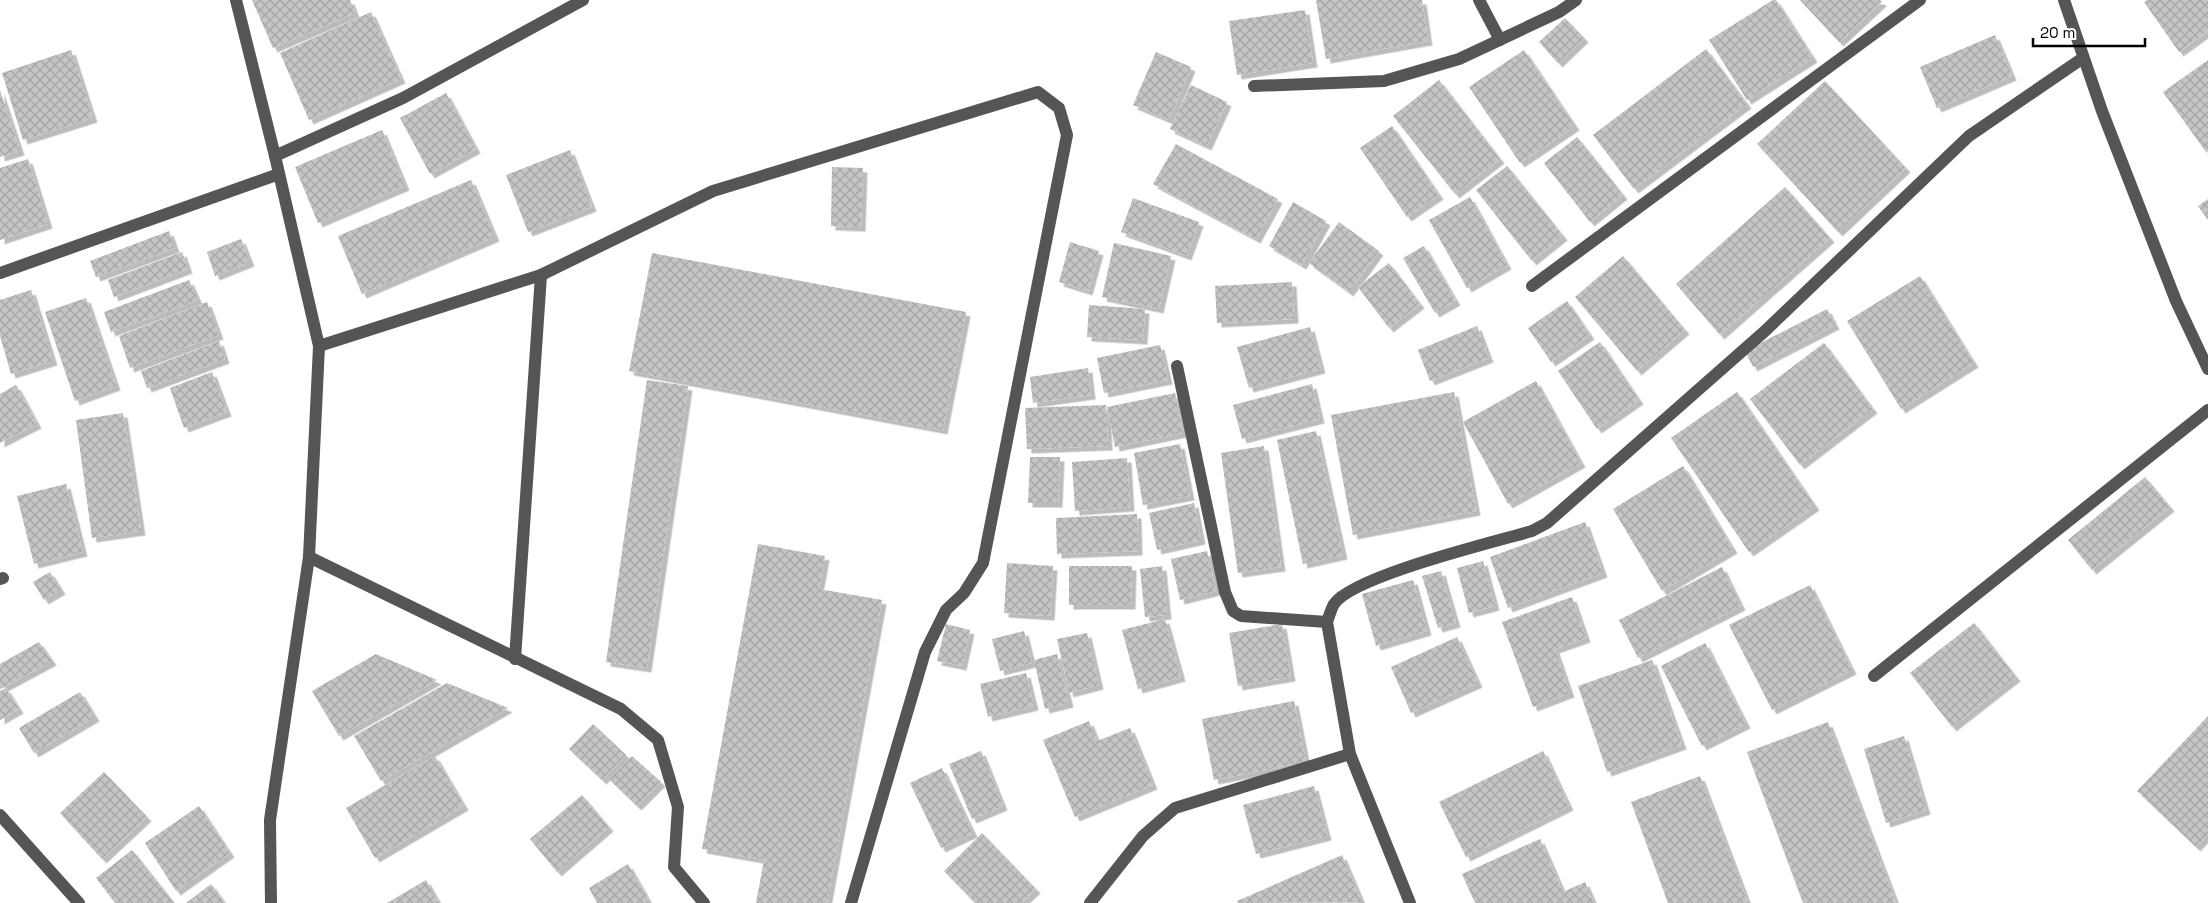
<svg xmlns="http://www.w3.org/2000/svg" width="2208" height="903" viewBox="0 0 2208 903" font-family="'Space Grotesk',sans-serif">
	<style>
		.building { fill: url(#building-cross-hatch); filter: url(#shadow) }
		.lines { fill: none; stroke-linecap: round; stroke-linejoin: round }
		.minor { stroke: #555; stroke-width: 12 }
	</style>
	<defs>
		<pattern id="building-cross-hatch" width="8" height="8" patternUnits="userSpaceOnUse" patternTransform="scale(1.25)"><rect width="8" height="8" fill="#c4c4c4"/><path d="M0 0l8 8M0 8l8-8" fill="none" stroke="#a7a7a7"/></pattern>
		<filter id="shadow"><feDropShadow dx="4.5" dy="4.5" stdDeviation="0" flood-color="#0004"/></filter>
	</defs>
	<rect width="100%" height="100%" fill="#fff"/>
	<g class="building">
		<path d="M252,0h98l5,13 -82,35z"/>
		<path d="M1316,0h106l6,41 -102,18z"/>
		<path d="M1773,0h3l37,58 -66,42 -38,-60z"/>
		<path d="M1800,0h80l2,2 -43,40z"/>
		<path d="M2147,0h61v31l-29,21 -35,-50z"/>
		<path d="M1305,10l8,53 -76,12 -8,-54z"/>
		<path d="M371,12l30,67 -92,41 -29,-67z"/>
		<path d="M1565,18l19,20 -26,25 -19,-21z"/>
		<path d="M1995,35l17,41 -75,32 -17,-41z"/>
		<path d="M1706,49l41,55 -113,85 -41,-54z"/>
		<path d="M71,50l22,68 -70,22 -21,-67z"/>
		<path d="M1524,50l51,76 -55,37 -51,-76z"/>
		<path d="M1156,52l35,15 -22,53 -36,-15z"/>
		<path d="M2208,60v90l-2,2 -43,-60z"/>
		<path d="M1439,80l61,79 -45,35 -62,-78z"/>
		<path d="M1825,81l81,87 -68,64 -81,-88z"/>
		<path d="M1191,85l36,17 -20,44 -37,-17z"/>
		<path d="M0,90l20,61 -20,6z"/>
		<path d="M446,93l30,56 -46,25 -30,-56z"/>
		<path d="M1392,126l47,69 -32,22 -47,-69z"/>
		<path d="M382,130l23,56 -87,37 -23,-56z"/>
		<path d="M1577,137l46,58 -33,27 -46,-59z"/>
		<path d="M1176,144l102,55 -22,40 -103,-55z"/>
		<path d="M570,150l22,57 -64,25 -22,-57z"/>
		<path d="M28,159l20,65 -48,16v-72z"/>
		<path d="M1507,166l56,70 -31,25 -56,-71z"/>
		<path d="M832,167l31,1 -2,59 -30,-1z"/>
		<path d="M471,180l24,57 -133,57 -24,-58z"/>
		<path d="M1785,187l45,51 -110,97 -44,-51z"/>
		<path d="M1470,197l37,68 -40,23 -38,-68z"/>
		<path d="M1133,198l66,24 -12,34 -66,-24z"/>
		<path d="M2208,199v21l-10,-14z"/>
		<path d="M1293,202l33,19 -24,44 -33,-19z"/>
		<path d="M1339,222l40,29 -30,41 -40,-29z"/>
		<path d="M169,231l6,17 -79,29 -6,-16z"/>
		<path d="M241,239l9,23 -35,14 -8,-24z"/>
		<path d="M1070,242l29,9 -11,40 -29,-9z"/>
		<path d="M1114,243l57,13 -12,53 -57,-12z"/>
		<path d="M1424,246l32,55 -21,12 -32,-55z"/>
		<path d="M182,252l6,17 -74,28 -6,-17z"/>
		<path d="M652,253l314,59 -23,118 -314,-59z"/>
		<path d="M1623,256l62,74 -48,41 -62,-74z"/>
		<path d="M1389,263l31,41 -31,24 -31,-41z"/>
		<path d="M1920,276l54,87 -73,46 -54,-88z"/>
		<path d="M189,280l9,20 -87,32 -7,-20z"/>
		<path d="M1292,282l2,37 -77,4 -2,-37z"/>
		<path d="M31,290l22,71 -42,13 -11,-38v-36z"/>
		<path d="M86,298l30,88 -41,15 -30,-89z"/>
		<path d="M1567,301l23,34 -39,27 -23,-34z"/>
		<path d="M207,302l12,33 -89,33 -11,-32z"/>
		<path d="M1089,305l56,4 -2,31 -56,-3z"/>
		<path d="M1827,309l8,16 -82,42 -8,-16z"/>
		<path d="M1477,326l12,32 -59,23 -12,-31z"/>
		<path d="M1310,327l11,42 -72,19 -12,-41z"/>
		<path d="M219,341l6,18 -78,29 -6,-17z"/>
		<path d="M1600,342l39,58 -42,29 -39,-58z"/>
		<path d="M1824,343l49,66 -73,56 -50,-66z"/>
		<path d="M1160,345l8,35 -64,13 -7,-35z"/>
		<path d="M1088,368l3,27 -58,8 -3,-26z"/>
		<path d="M212,372l15,40 -43,16 -14,-40z"/>
		<path d="M647,380l41,6 -41,282 -41,-6z"/>
		<path d="M1536,381l45,82 -73,41 -45,-82z"/>
		<path d="M1312,384l8,35 -78,20 -9,-34z"/>
		<path d="M16,385l21,39 -37,19v-49z"/>
		<path d="M1454,392l22,119 -123,24 -22,-120z"/>
		<path d="M1737,392l78,114 -66,46 -78,-114z"/>
		<path d="M1175,393l8,40 -68,14 -8,-40z"/>
		<path d="M1106,405l2,41 -81,3 -2,-41z"/>
		<path d="M123,413l18,118 -49,7 -16,-118z"/>
		<path d="M1316,431l27,124 -40,9 -26,-124z"/>
		<path d="M1180,444l10,52 -47,9 -9,-52z"/>
		<path d="M1264,446l17,121 -43,6 -17,-120z"/>
		<path d="M1030,457h30l-2,46h-30z"/>
		<path d="M1127,458l3,49 -55,4 -3,-49z"/>
		<path d="M1683,466l50,83 -71,42 -49,-82z"/>
		<path d="M2145,477l25,30 -78,63 -24,-30z"/>
		<path d="M66,484l17,68 -49,12 -17,-68z"/>
		<path d="M1194,503l7,37 -44,10 -8,-37z"/>
		<path d="M1137,514l1,37 -81,3 -1,-36z"/>
		<path d="M1585,522l18,51 -95,35 -18,-51z"/>
		<path d="M758,544l67,12 -6,33 63,11 -55,303h-71l8,-43 -62,-11z"/>
		<path d="M1207,551l9,40 -36,9 -9,-41z"/>
		<path d="M1483,561l12,45 -26,7 -12,-45z"/>
		<path d="M1007,563l46,3 -3,50 -46,-3z"/>
		<path d="M1069,566h63l-1,39h-62z"/>
		<path d="M1162,566l5,49 -22,2 -5,-48z"/>
		<path d="M1722,567l19,39 -103,52 -19,-38z"/>
		<path d="M1441,571l15,52 -18,5 -16,-52z"/>
		<path d="M50,572l11,18 -17,10 -11,-18z"/>
		<path d="M1413,580l14,51 -51,15 -14,-52z"/>
		<path d="M1810,585l42,85 -80,40 -43,-85z"/>
		<path d="M1572,597l14,41 -31,11 15,44 -37,14 -31,-85z"/>
		<path d="M1165,619l16,58 -43,12 -16,-59z"/>
		<path d="M1974,623l42,54 -64,50 -42,-54z"/>
		<path d="M946,624l24,6 -8,36 -25,-5z"/>
		<path d="M1282,624l9,53 -53,9 -9,-53z"/>
		<path d="M1024,631l8,32 -32,8 -8,-32z"/>
		<path d="M1087,633l12,52 -30,8 -12,-54z"/>
		<path d="M1457,637l21,46 -67,30 -20,-46z"/>
		<path d="M39,642l13,19 -52,28v-25z"/>
		<path d="M1705,643l41,81 -44,22 -41,-80z"/>
		<path d="M376,654l61,26 -98,56 -27,-45z"/>
		<path d="M1057,654l12,49 -24,6 -11,-49z"/>
		<path d="M1652,660l30,85 -75,27 -29,-86z"/>
		<path d="M1026,673l8,33 -46,11 -8,-33z"/>
		<path d="M447,683l61,25 -127,73 -27,-45z"/>
		<path d="M6,688l13,21 -19,11v-29z"/>
		<path d="M80,692l15,25 -61,36 -15,-25z"/>
		<path d="M1294,701l12,61 -92,18 -12,-61z"/>
		<path d="M2208,716v118l-12,13 -59,-56z"/>
		<path d="M1089,721l8,20 33,-13 23,57 -78,32 -32,-77z"/>
		<path d="M1828,722l68,181h-93l-56,-151z"/>
		<path d="M593,724l33,31 -24,25 -33,-31z"/>
		<path d="M1904,736l22,74 -40,13 -22,-74z"/>
		<path d="M981,751l22,55 -31,13 -23,-55z"/>
		<path d="M1543,751l26,55 -103,51 -27,-55z"/>
		<path d="M435,756l29,50 -89,52 -29,-50z"/>
		<path d="M632,756l29,26 -24,24 -28,-27z"/>
		<path d="M942,768l31,65 -32,15 -31,-65z"/>
		<path d="M104,772l43,45 -45,42 -42,-46z"/>
		<path d="M1700,776l48,127h-80l-37,-101z"/>
		<path d="M1314,786l13,50 -71,18 -13,-49z"/>
		<path d="M582,795l27,32 -52,45 -27,-33z"/>
		<path d="M199,806l31,47 -54,38 -31,-48z"/>
		<path d="M982,833l54,56 -15,14h-46l-31,-32z"/>
		<path d="M1540,839l23,53 22,-10 9,21h-119l-13,-29z"/>
		<path d="M132,850l42,53h-59l-19,-25z"/>
		<path d="M1342,855l20,47 -124,1 -1,-2z"/>
		<path d="M628,864l22,39h-53l-8,-15z"/>
		<path d="M426,880l13,23h-52z"/>
		<path d="M211,884l14,19h-39z"/>
	</g>
	<g class="lines">
		<g class="minor">
			<path d="M236,0l39,156 44,190 -10,211 -39,263 1,83"/>
			<path d="M1479,0l21,40"/>
			<path d="M2064,0l38,111 74,190 32,68"/>
			<path d="M1254,86l130,-5 75,-22 100,-47 17,-12"/>
			<path d="M275,156l128,-58 180,-98"/>
			<path d="M0,273l279,-99"/>
			<path d="M1532,286l388,-286"/>
			<path d="M319,346l222,-71 172,-84 325,-99 21,16 8,27 -84,428 -19,30 -18,17 -21,42 -74,251"/>
			<path d="M1177,366l48,226 8,19 8,5 86,6"/>
			<path d="M309,557l312,152 37,31 20,67 -4,60 30,36"/>
			<path d="M0,579l3,-1"/>
			<path d="M515,659l26,-384"/>
			<path d="M1874,676l334,-266"/>
			<path d="M0,815l79,88"/>
			<path d="M1090,903l53,-67 32,-28 175,-54"/>
			<path d="M1410,903l-60,-149 -23,-132c2,-5 4,-13 7,-18 19,-28 160,-62 198,-73l15,-8 218,-192 204,-195 114,-78"/>
		</g>
	</g>
	<path d="M2033 38v8h112v-8" fill="none" stroke="#000000" stroke-width="2.5"/>
	<text x="2040" y="38" font-size="15" fill="#000000" stroke="#ffffff" stroke-width="4" paint-order="stroke">20 m</text>
</svg>
